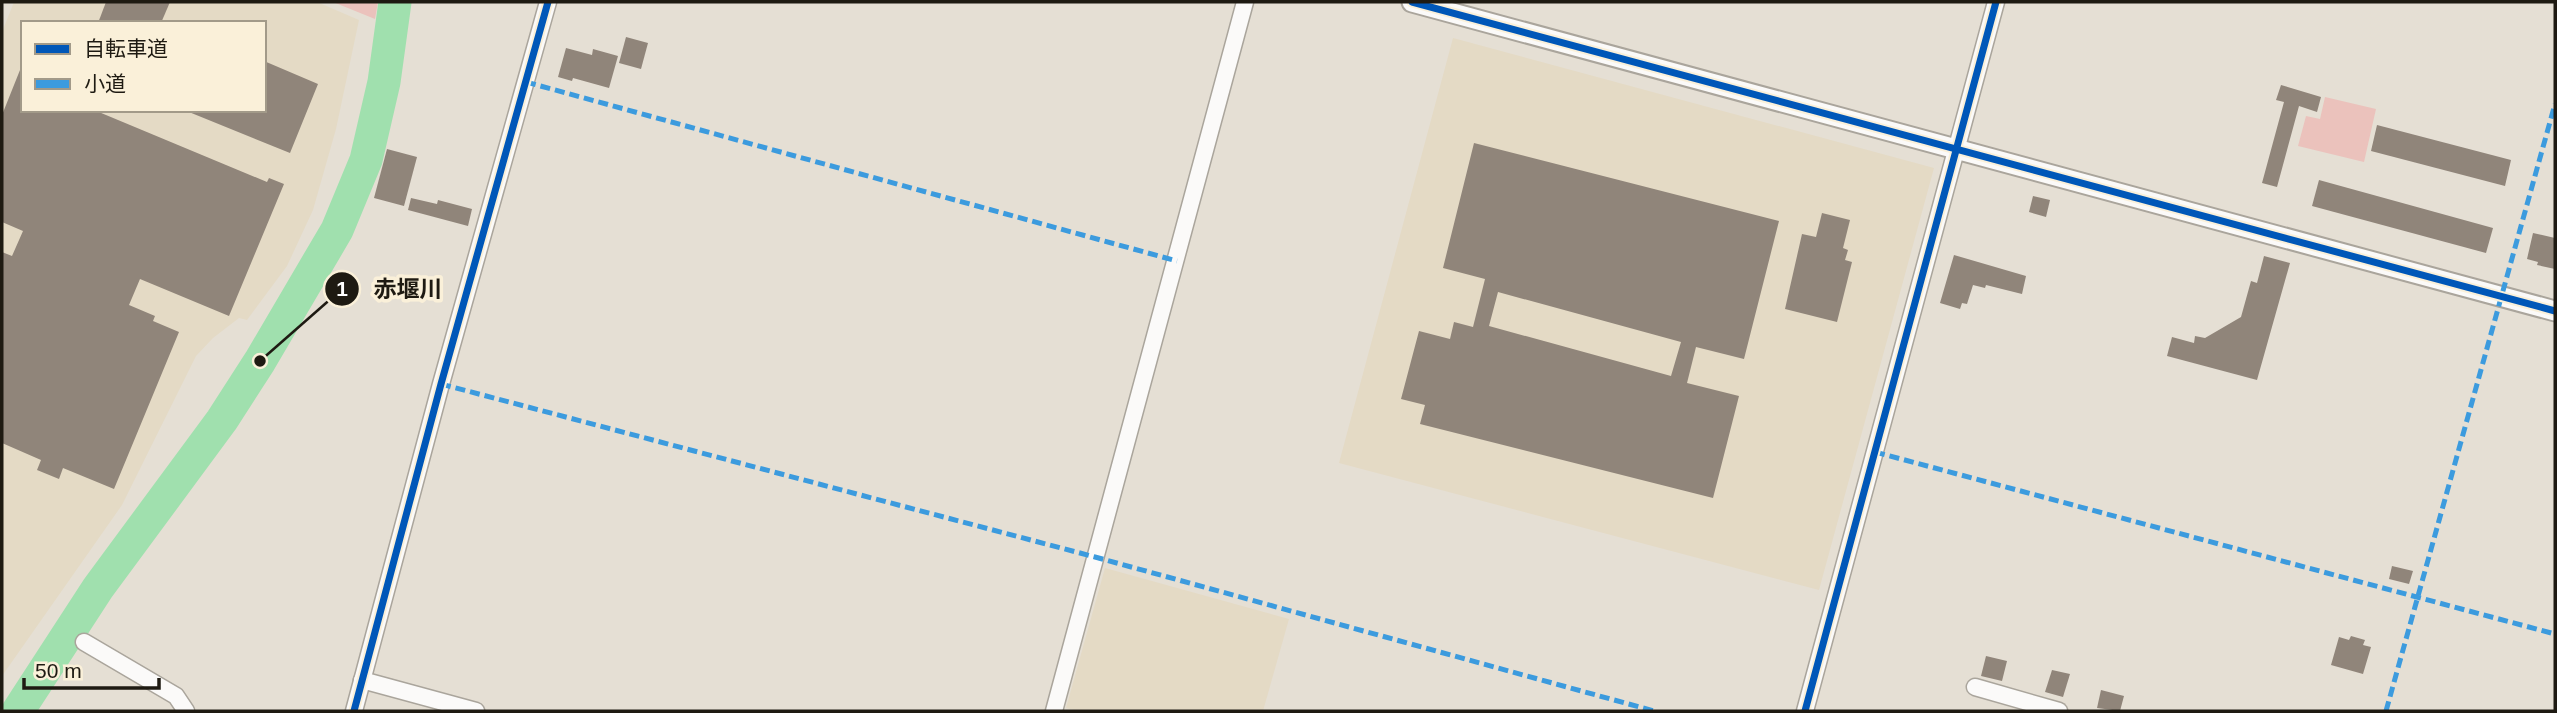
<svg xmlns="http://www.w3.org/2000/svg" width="2557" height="713" viewBox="0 0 2557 713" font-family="Arial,'Noto Sans JP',sans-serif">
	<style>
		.built { fill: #e4dac5; fill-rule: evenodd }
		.green { fill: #ebc2bc }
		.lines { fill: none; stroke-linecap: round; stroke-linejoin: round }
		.river { stroke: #a0e0ae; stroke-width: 33 }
		.building { fill: #90857a; fill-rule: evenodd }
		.minor-casing { stroke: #aaa59c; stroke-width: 19 }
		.tertiary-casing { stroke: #aaa59c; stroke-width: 23 }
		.minor { stroke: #fbfaf9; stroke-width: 16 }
		.tertiary { stroke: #fbfaf9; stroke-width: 19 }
		.quiet { stroke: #3c9bde; stroke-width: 5; stroke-dasharray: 10 5; stroke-linecap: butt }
		.cycleway-casing { stroke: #faf0d9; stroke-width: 11 }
		.cycleway { stroke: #0057b8; stroke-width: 7 }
		.leader { fill: none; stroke: #1e1a12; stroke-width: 2.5 }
		.callout-dot { fill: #1e1a12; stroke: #faf0d9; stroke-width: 2.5 }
		.mark-label { font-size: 21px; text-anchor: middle; font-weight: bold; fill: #fff }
		.callout-label { font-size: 23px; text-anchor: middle; font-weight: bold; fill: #1e1a12; stroke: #faf0d9; stroke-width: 7; stroke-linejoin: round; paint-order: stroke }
	</style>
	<rect width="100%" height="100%" fill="#e5dfd4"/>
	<g class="built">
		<path d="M14,2h303l42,18 -23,109 -23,81 -26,56 -40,54 -8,-2 -26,20 -17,18 -74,149 -120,171v-644zM23,23h241v87h-241z"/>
		<path d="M1453,38l481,130 -115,422 -480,-127z"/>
		<path d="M1105,568l184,51 -26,92h-185l-12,-3z"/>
	</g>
	<g class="green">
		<path d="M333,2h45l-3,17z"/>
		<path d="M2325,97l51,12 -12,53 -66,-16 8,-30 14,3z"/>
	</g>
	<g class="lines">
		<path class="river" d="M18,711l80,-123 124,-168 38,-59 77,-131 29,-70 18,-78 11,-80"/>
	</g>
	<g class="building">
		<path d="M106,2h64l-9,21h-63z"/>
		<path d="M626,37l22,6 -7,26 -22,-6z"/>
		<path d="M566,48l26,7 1,-6 25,7 -9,32 -36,-10 -1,3 -14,-4z"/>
		<path d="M264,61l54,23 -28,69 -106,-43h80z"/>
		<path d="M22,65l1,45h71l173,72 2,-4 15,6 -55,132 -89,-37 -11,26 26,11 -2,5 26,11 -65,157 -51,-21 -4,11 -22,-9 4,-10 -39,-17v-191l10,4 11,-25 -21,-9v-107z"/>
		<path d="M2281,85l40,12 -4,15 -18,-6 -22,81 -15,-4 22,-81 -8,-2z"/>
		<path d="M2377,125l134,35 -6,26 -134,-35z"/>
		<path d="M1474,143l305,78 -35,138 -48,-12 -9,36 52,13 -26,102 -293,-74 5,-19 -24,-6 18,-68 31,8 4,-17 19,5 12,-48 -42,-11zM1498,292l183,50 -10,34 -182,-50z"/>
		<path d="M387,149l30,8 -13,49 -30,-8z"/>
		<path d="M2319,180l174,48 -7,25 -174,-47z"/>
		<path d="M2033,196l17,4 -4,17 -17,-5z"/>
		<path d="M411,198l26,6 1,-4 34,9 -4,17 -60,-16z"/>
		<path d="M1822,213l28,7 -7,28 5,2 -3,10 7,2 -15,60 -52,-13 17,-75 14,3z"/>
		<path d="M2533,233l22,5v31l-18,-4 1,-3 -11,-3z"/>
		<path d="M1954,255l72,21 -4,18 -36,-9 -1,3 -12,-3 -6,19 -5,-1 -2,6 -20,-6z"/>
		<path d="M2264,256l26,7 -33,117 -90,-24 5,-19 22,6 1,-7 10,2 36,-21 10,-36 6,2z"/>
		<path d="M2392,566l21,5 -4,13 -20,-5z"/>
		<path d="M2351,636l14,4 -2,5 8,2 -8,27 -32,-9 8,-28 10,3z"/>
		<path d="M1986,656l21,5 -5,20 -21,-5z"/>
		<path d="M2052,670l18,4 -7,23 -18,-5z"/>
		<path d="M2101,690l23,6 -4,15 -23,-3z"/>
	</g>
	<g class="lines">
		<defs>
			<g id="minor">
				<path d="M84,642l92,54 10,15"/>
				<path d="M362,680l114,31"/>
				<path d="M1975,687l84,24"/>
				<path d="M354,711l87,-327 107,-382"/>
				<path d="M1054,711l191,-709"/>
				<path d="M1805,711l191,-709"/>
			</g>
			<path id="tertiary" d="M1412,2l1143,309"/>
		</defs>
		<use href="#minor" class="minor-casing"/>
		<use href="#tertiary" class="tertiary-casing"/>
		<use href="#minor" class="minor"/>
		<use href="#tertiary" class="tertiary"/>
		<g class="quiet">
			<path d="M526,82l651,179"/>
			<path d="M441,384l654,173 559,154"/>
			<path d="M1875,452l680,182"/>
			<path d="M2386,711l169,-607"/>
		</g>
		<defs>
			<g id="cycleway">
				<path d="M1412,2l1143,309"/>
				<path d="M354,711l87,-327 107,-382"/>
				<path d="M1805,711l191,-709"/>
			</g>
		</defs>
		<use href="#cycleway" class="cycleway-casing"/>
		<use href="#cycleway" class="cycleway"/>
	</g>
	<path class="leader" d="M260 361L342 289"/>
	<g class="callout-dot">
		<circle cx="260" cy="361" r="7"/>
		<circle cx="342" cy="289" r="18"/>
	</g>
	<g class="mark-label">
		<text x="342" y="296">1</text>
	</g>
	<g class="callout-label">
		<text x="408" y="297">赤堰川</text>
	</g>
	<rect width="2557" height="713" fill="none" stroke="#1e1a12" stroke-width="7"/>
	<rect x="21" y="21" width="245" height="91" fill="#faf0d9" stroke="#a29a89" stroke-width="2"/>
	<rect x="35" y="44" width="35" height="10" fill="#0057b8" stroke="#a29a89" stroke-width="2"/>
	<text x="84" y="56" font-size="21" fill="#1e1a12">自転車道</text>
	<rect x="35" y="79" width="35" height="10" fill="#3c9bde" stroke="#a29a89" stroke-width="2"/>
	<text x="84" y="91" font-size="21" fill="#1e1a12">小道</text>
	<path d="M24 678v10h135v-10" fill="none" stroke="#1e1a12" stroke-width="3.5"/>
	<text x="35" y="678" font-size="21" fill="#1e1a12" stroke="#faf0d9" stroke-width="5" paint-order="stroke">50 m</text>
</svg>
